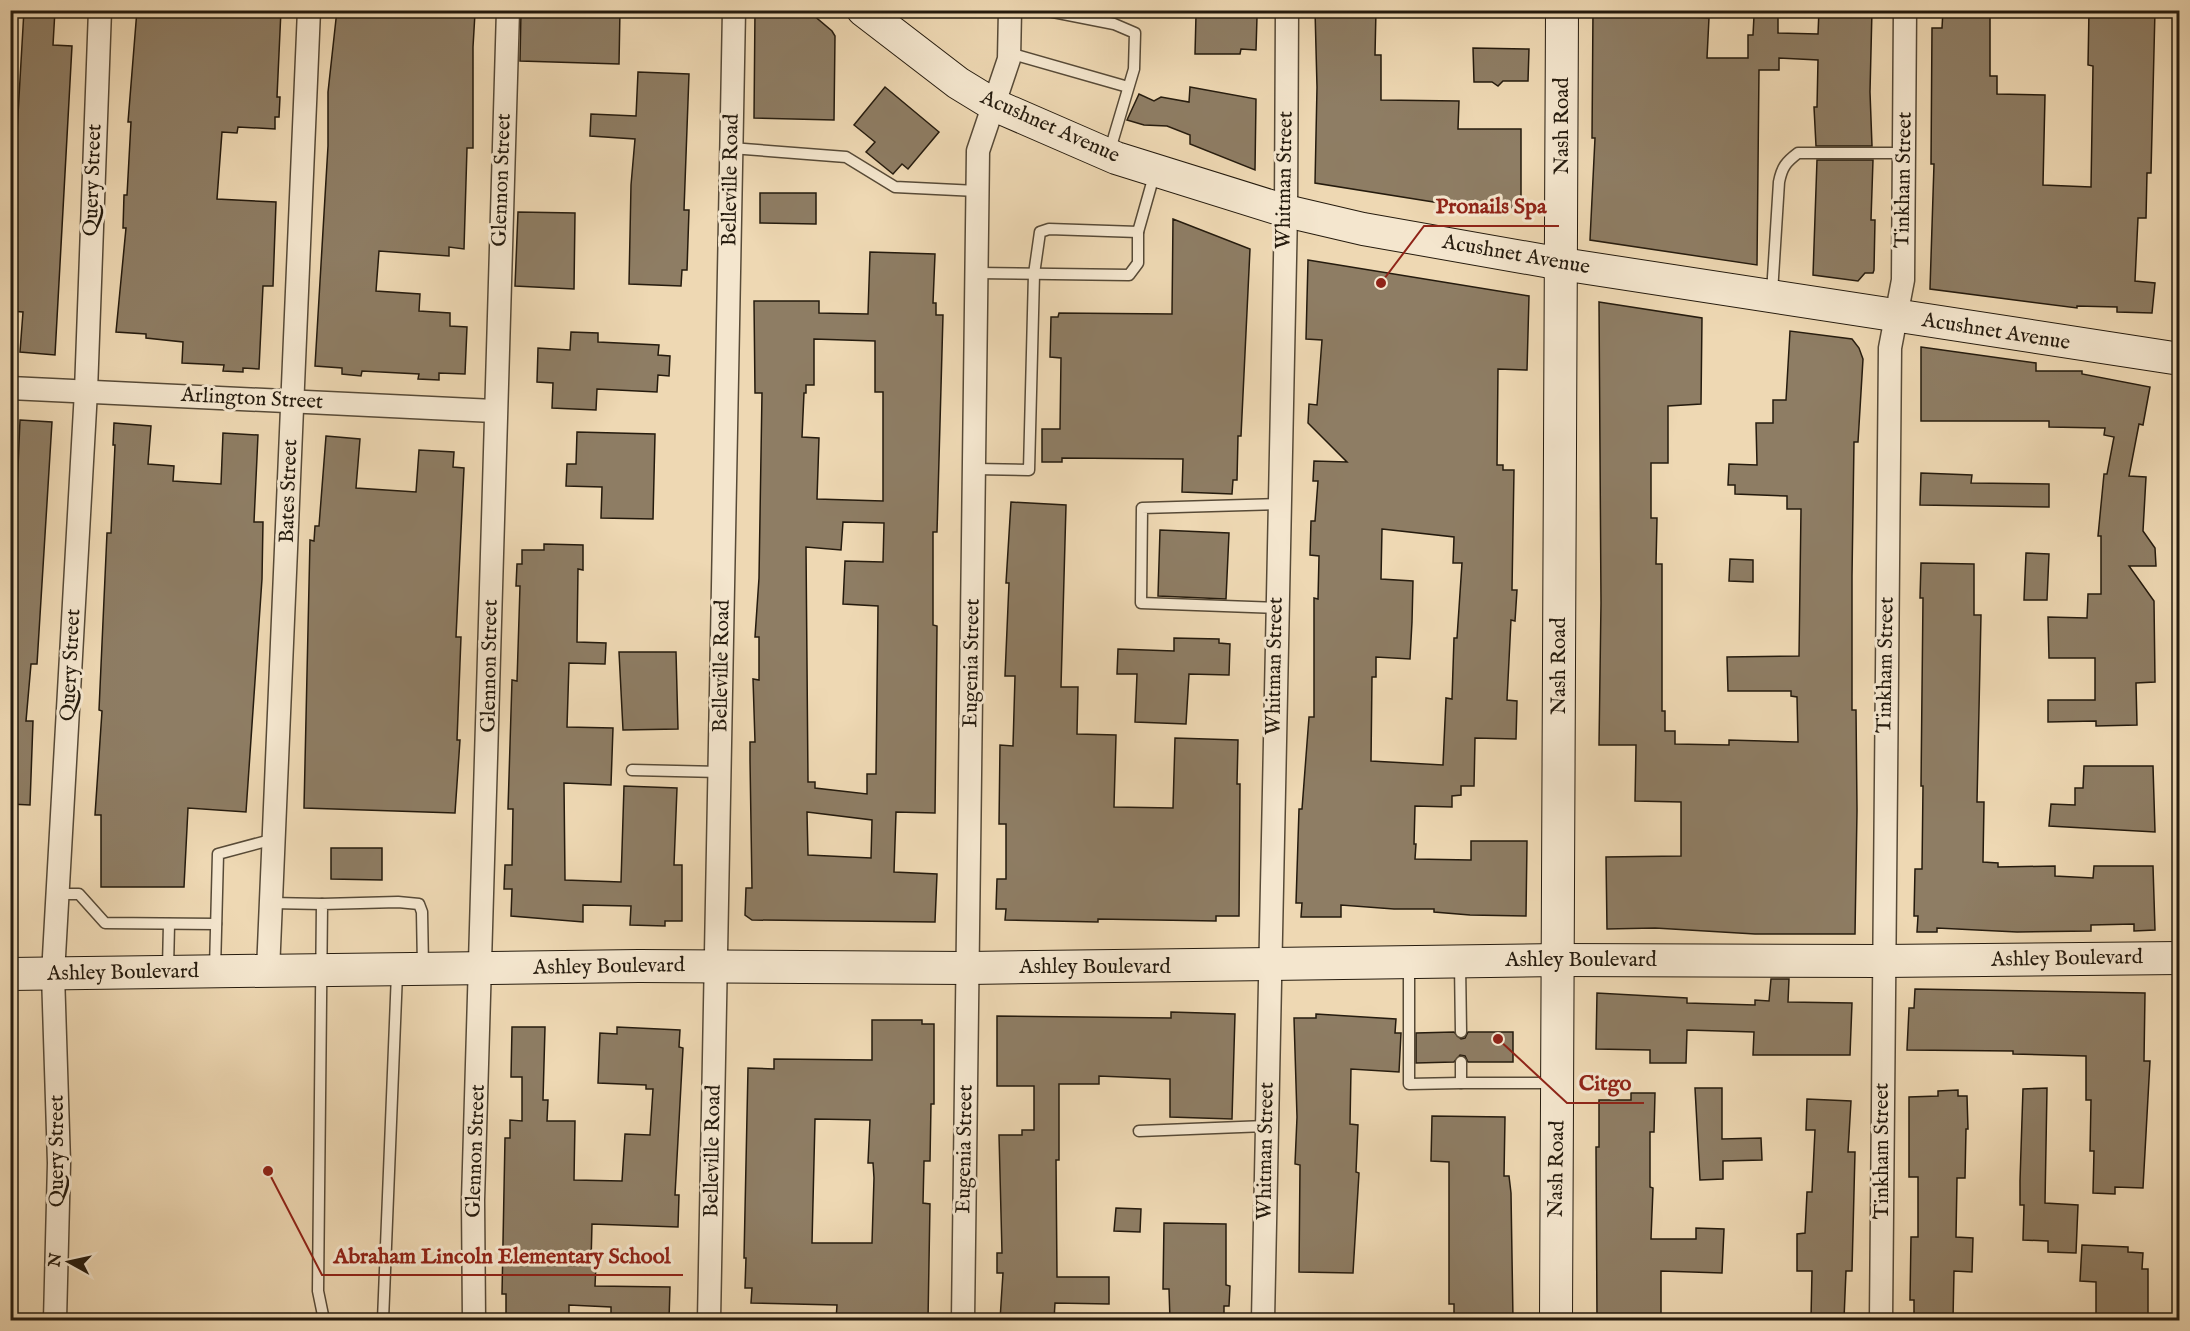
<svg xmlns="http://www.w3.org/2000/svg" width="2190" height="1331" viewBox="0 0 2190 1331" font-family="'IM FELL English',serif">
	<style>
		.building { fill: #8e7d64; stroke: #251b0e; stroke-width: 1.5; fill-rule: evenodd }
		.lines { fill: none; stroke-linecap: round; stroke-linejoin: round }
		.service-casing { stroke: #574a37; stroke-width: 13 }
		.minor-casing { stroke: #574a37; stroke-width: 25 }
		.secondary-casing { stroke: #251b0e; stroke-width: 34 }
		.service { stroke: #f4e6ce; stroke-width: 10 }
		.minor { stroke: #f4e6ce; stroke-width: 22 }
		.secondary { stroke: #f4e6ce; stroke-width: 32 }
		.labels { text-anchor: middle; dominant-baseline: central; stroke-width: 6; stroke-linejoin: round; paint-order: stroke }
		.street-label { font-size: 21px; fill: #251b0e; stroke: #f4e6ce }
		.leader { fill: none; stroke: #8f2418; stroke-width: 2 }
		.callout-dot { fill: #8f2418; stroke: #f4e6ce; stroke-width: 2 }
		.callout-label { font-size: 22px; text-anchor: middle; font-weight: bold; fill: #8f2418; stroke: #f4e6ce; stroke-width: 6; stroke-linejoin: round; paint-order: stroke }
	</style>
	<rect width="100%" height="100%" fill="#eed8b3"/>
	<filter id="stains"><feTurbulence type="fractalNoise" baseFrequency=".00333" numOctaves="4"/><feColorMatrix values="0 0 0 0 .2 0 0 0 0 .09 0 0 0 0 .02 0 0 0 .5 -.17"/></filter>
	<radialGradient id="worn" r=".72"><stop offset=".6" stop-color="#630" stop-opacity="0"/><stop offset="1" stop-color="#630" stop-opacity=".3"/></radialGradient>
	<g class="building">
		<path d="M24,10h31l-2,35 19,1 -17,309 -35,-3 3,-40 -13,-1v-162h6z"/>
		<path d="M137,10h144l-4,87h3l-1,20h-4v12l-37,-2 -1,6 -15,-1 -5,67 59,3 -3,84h-10l-4,83 -16,-1v4l-20,-1 1,-6 -42,-2 1,-21 -37,-4v-4l-30,-2 10,-104h-3l1,-33h3l4,-73h-3z"/>
		<path d="M337,10l138,3 -2,34v101h-6l-3,101 -15,-2v9l-70,-5 -3,40 44,3 -1,17 31,2v13l17,1 -2,47 -26,-1v7l-21,-1 1,-5 -57,-3 -1,5 -19,-2v-6l-27,-2 13,-220v-54z"/>
		<path d="M521,10h99l-1,54 -99,-3z"/>
		<path d="M755,10h48l10,5 19,16 3,5 -1,84 -80,-2z"/>
		<path d="M1315,10h61l-1,45h6v45l78,1 -1,28h63v79h-50l-156,-25 2,-96z"/>
		<path d="M1593,10h54l-1,4 63,4 -2,40h41v-23h5l1,-19h24v17l40,1 1,-24h53l-2,82 2,54h-56l-2,-39h3l1,-47 -39,-2v12h-20l-2,195 -167,-25 5,-102h-3z"/>
		<path d="M1943,10h47v66h7v18l48,1 -2,90 48,2 2,-121 -5,-1 1,-55h66l-4,163h-4l-1,45h-8l-3,63 20,2 -3,30 -35,-1v-5l-40,-1v2l-147,-19 4,-125h-3l1,-136h10z"/>
		<path d="M1196,15l61,2 -1,33 -15,-1 -1,5h-45z"/>
		<path d="M1473,48l56,1 -1,32h-25l-5,5 -6,-4h-18z"/>
		<path d="M638,72l51,2 -5,136h5l-2,60h-5l-1,16 -52,-2 2,-99 4,-46 -45,-3 1,-22 45,2z"/>
		<path d="M885,87l54,45 -31,37 -6,-5 -9,10 -27,-22 9,-10 -21,-17z"/>
		<path d="M1190,87l66,12 -1,71 -65,-26v-9l-23,-9 -23,-1 -17,-5 12,-26 15,7 7,-4 28,5z"/>
		<path d="M1817,160h56l-2,60h4l-1,50 -1,3h-8l-7,8 -45,-6z"/>
		<path d="M760,193h56v31l-56,-1z"/>
		<path d="M518,212l57,1 -1,76 -59,-3z"/>
		<path d="M1173,219l77,30 -9,187h-3l-1,44h-4l-1,14 -50,-2 1,-33 -121,-1v4h-20v-33h18l1,-71 -11,-1 1,-40h7l1,-4 113,1z"/>
		<path d="M870,252l65,2 -2,49h3v12h7l-6,217h-4v93l4,1 -2,187 -39,-1 -2,60 43,2 -2,48 -183,-2 -7,-5 1,-27h6l-2,-128v-18h5l-2,-63 6,1v-43h-4l4,-59 3,-185h-7l-1,-92h65v12l49,1zM814,339l61,2v51h8v109l-66,-2 2,-61 -17,-1 2,-44h2v-8h8zM843,522l41,1 -1,39 -38,-1 -2,43 35,2 -2,168h-9v20l-52,-6v-6h-7l-2,-235 35,3zM807,812l65,8 -1,38 -63,-3z"/>
		<path d="M1308,260l221,36 -2,74 -29,-1 -1,96h6v5h11l-2,120h5l-2,31 -4,-1 -4,80 10,1 -1,38 -41,-1 -1,48h-13v9l-9,1v11l-37,-1 -1,38h2l-1,15 56,1v-19h56l-1,75 -56,-1 -36,-3v-3h-40l-53,-4v12h-40l1,-14h-6l3,-94h3l7,-92h5v-119l4,1 1,-43 -9,-1 1,-34h4l3,-40h-5l1,-20 33,1 -39,-39 1,-19 8,1 5,-65 -16,-1zM1382,529l72,8 -1,26h9l-5,75h-3l-2,61 -6,-1 -3,67 -72,-4 1,-84h4v-20l34,2 2,-37 1,-41 -32,-2z"/>
		<path d="M1599,302l103,16 -1,86 -33,2v57h-17v55h6l-1,46h6v147h3v20h10v13l54,1v-5l69,2 -1,-45 -6,-1v-5h-63l-1,-34 72,-1 2,-147h-14v-13l-52,-2v-9h-7l1,-21 28,1 -1,-42h17v-23h13l4,-69 62,8 7,9 4,11 -5,83h-4l-2,134v134h4l1,100 -2,124h-100l-100,-6 -48,1 -1,-72 75,-1v-54l-46,-1 1,-56h-37l2,-142z"/>
		<path d="M571,332l27,1v9l61,3 -1,10 12,1 -1,20 -11,-1 -1,17 -60,-3 -1,21 -44,-2 1,-25 -16,-1 1,-34 32,2z"/>
		<path d="M1921,347l115,16v8h46v3l68,13 -7,38 -4,-1 -10,52 17,1 -3,54 12,17 1,18h-27l25,35 1,81 -19,1 1,42 -41,1v-5l-48,1v-22h47v-42h-46l-1,-41 39,1 1,-24h13v-58h-3l6,-62h3l7,-37 -10,-2 1,-7 -56,-1v-6h-128z"/>
		<path d="M20,420l32,2 -15,242h-6l-5,57h7l-3,84 -20,-1v-313h7z"/>
		<path d="M114,423l37,3 -3,38 26,2 -1,15 48,3 2,-51 35,2 -4,87h9l-1,57 -16,233 -58,-4 -4,79h-83v-72h-6l7,-104 -3,-1 8,-177h4l4,-88h-2z"/>
		<path d="M577,432l78,2 -2,85 -52,-1 1,-31 -36,-1 1,-22h9z"/>
		<path d="M326,436l34,3 -4,49 60,4 3,-42 35,2 -1,15 11,1 -8,169h5l-4,103h3l-5,73 -151,-5 6,-268 4,1 1,-15h4z"/>
		<path d="M1921,473l51,2 -1,8 78,1v23l-129,-2z"/>
		<path d="M1011,502l55,3 -5,182h17l-1,47 39,1 -2,72 59,1 2,-70 63,2 -1,44h3l-1,132h-23v5l-118,-2v3l-93,-2 1,-11h-10l1,-30h9v-55h-7l1,-79 13,1 2,-70h-10l4,-93h-3z"/>
		<path d="M1160,530l69,3 -3,66 -68,-3z"/>
		<path d="M544,544l39,1v25l-5,-1 -1,73 29,1 -1,21 -36,-1 -2,64 46,1 -2,57 -47,-2 1,97 56,2 3,-96 53,2 -3,77h8v56h-17v5l-35,-1 1,-19 -48,-1v17l-72,-6 1,-27h-8l1,-24h7l1,-56h-5l4,-129 5,1 3,-95h-4l1,-22h5v-14h22z"/>
		<path d="M2026,553l23,1 -2,46h-23z"/>
		<path d="M1730,559l23,1v22l-24,-1z"/>
		<path d="M1921,563l53,1v51h7l-4,187h7l-1,60 15,1v4l57,-1v10l38,2 1,-12h59l2,64 -21,1v-7l-43,1v6l-74,1 -80,-4v4h-20l1,-16h-4l1,-47h7l1,-83h-2l2,-188h-3z"/>
		<path d="M1174,638l45,1v4l11,1 -1,31 -40,-1 -3,50 -51,-2 2,-48h-20l1,-25 56,2z"/>
		<path d="M619,652h57l2,77 -55,1z"/>
		<path d="M2084,766h69l2,66 -106,-6 2,-22 24,1v-17h8z"/>
		<path d="M331,848h51v32l-51,-1z"/>
		<path d="M1771,979h18l-1,23 64,1 -2,52h-97l1,-23 -67,-2 -1,33h-36v-13l-54,-1 1,-56 90,5v5l68,2v-5l14,1z"/>
		<path d="M1915,989l230,4 -1,68h6l-7,127 -28,-1v7l-22,-1 1,-42h-4l1,-51h-5v-44l-73,-2v-3l-106,-1 2,-42h5z"/>
		<path d="M1171,1012l64,2 -3,105 -62,-2v-38l-71,-3v8h-40v76h-3l1,117h52v27l-54,-1 -1,17h-54l3,-47h-6v-20h5l-3,-118h23v-5h12v-44h-37v-70l174,2z"/>
		<path d="M1316,1014l80,5 -1,14h6l-2,39 -48,-3 -1,55 8,1 -2,47 3,1 -6,100 -54,-1 1,-107 -5,-1 2,-47 -3,-99h22z"/>
		<path d="M872,1020h50v4h12v80h-3l-1,57h-6l-1,42 7,1 -2,116h-92l1,-15 -86,-2 1,-15h-7l1,-30h-2l4,-190 26,1v-10l98,1zM815,1119l55,1 -2,43h5l1,15 -2,65h-60z"/>
		<path d="M512,1027h33l-2,73h5l-1,21h28l-1,59 48,1 3,-47 25,1 3,-46h-7v-4l-48,-2 2,-50 17,1v-7l63,3 -1,17 4,1 -8,147h4l-1,32 -86,-3 -1,39h5l-1,23 75,1 -1,32 -58,-1v-11l-42,-2v15h-63v-26h-4l3,-156h5v-18l12,1v-44h-11z"/>
		<path d="M1454,1032l7,7 4,-1 3,-6h45v30h-45l-3,-6 -5,-1 -6,7 -38,1v-30z"/>
		<path d="M1695,1088h27v51l39,-1 1,22 -39,1v18l-23,1z"/>
		<path d="M2047,1088l-2,115 33,2 -2,48 -28,-1v-11l-25,-1 1,-35h-4v-24l3,-92z"/>
		<path d="M1958,1090v6h9l1,33h-2l-1,49h-8l-1,59 17,1 -1,34 -18,-1 -1,48 -39,-1v-18h-4l1,-63h7v-60h-9v-80l29,-1v-5z"/>
		<path d="M1631,1093h24l-1,39h-4v55l3,1 -2,51h45v-11l28,1 -2,44 -61,-2v49l-64,-1 -1,-172h3v-47h32z"/>
		<path d="M1807,1099l44,2 -3,51h7l-3,119h-6l-2,48 -33,-1 1,-47h-15v-37l8,-1 2,-41h5l3,-62h-9z"/>
		<path d="M1432,1116l73,1 -1,59h5l2,17 2,127h-59v-16h-5v-142l-18,-1z"/>
		<path d="M1116,1208l25,1 -1,23 -26,-1z"/>
		<path d="M1164,1223l62,1v61l4,1 -1,20h-5v14h-54l-1,-31h-6z"/>
		<path d="M2082,1245l46,2v5l15,1 -1,16h6v49h-5v2h-47v-38l-16,-1z"/>
	</g>
	<g class="lines">
		<defs>
			<g id="service">
				<path d="M1043,10l71,14 21,9 -1,36 -25,84"/>
				<path d="M1009,53l119,34"/>
				<path d="M731,148l115,9 49,30 82,4"/>
				<path d="M977,273l152,2 9,-12v-31"/>
				<path d="M1772,293l7,-111c3,-15 7,-20 19,-29h106"/>
				<path d="M975,469l54,1 5,-196 6,-42 9,-3 89,3 17,-60"/>
				<path d="M1277,608l-136,-5 1,-95 137,-4"/>
				<path d="M632,770l88,2"/>
				<path d="M58,894h21l26,29 111,1"/>
				<path d="M271,903l51,1"/>
				<path d="M1460,964l1,68"/>
				<path d="M1409,965v119l52,-1"/>
				<path d="M168,968l1,-44"/>
				<path d="M215,969l3,-115 56,-15"/>
				<path d="M1461,1062v21h93"/>
				<path d="M1139,1131l127,-5"/>
				<path d="M324,1320l-6,-29 4,-387 76,-2 21,2 3,8 1,55"/>
				<path d="M383,1320l14,-347"/>
			</g>
			<g id="minor">
				<path d="M10,388l484,23"/>
				<path d="M268,971l41,-961"/>
				<path d="M55,1320l4,-157 -6,-189 33,-583 14,-381"/>
				<path d="M474,1320l-1,-120 35,-1190"/>
				<path d="M709,1320l25,-1310"/>
				<path d="M963,1320l15,-1169 31,-92 1,-49"/>
				<path d="M1263,1320l23,-1109 1,-201"/>
				<path d="M1881,1320l9,-972 13,-68 2,-270"/>
			</g>
			<g id="secondary">
				<path d="M863,10l95,73 36,22 122,53 170,53 77,18 199,35 618,95"/>
				<path d="M10,974l629,-8 329,2 591,-8 323,1 298,-3"/>
				<path d="M1556,1320l6,-1310"/>
			</g>
		</defs>
		<use href="#service" class="service-casing"/>
		<use href="#minor" class="minor-casing"/>
		<use href="#secondary" class="secondary-casing"/>
		<use href="#service" class="service"/>
		<use href="#minor" class="minor"/>
		<use href="#secondary" class="secondary"/>
	</g>
	<g class="labels">
		<g class="street-label">
			<text transform="translate(1562 126) rotate(-90)">Nash Road</text>
			<text transform="translate(1050 127) rotate(24)">Acushnet Avenue</text>
			<text transform="translate(93 180) rotate(-88)">Query Street</text>
			<text transform="translate(502 180) rotate(-88)">Glennon Street</text>
			<text transform="translate(731 180) rotate(-89)">Belleville Road</text>
			<text transform="translate(1285 180) rotate(-89)">Whitman Street</text>
			<text transform="translate(1904 180) rotate(-89)">Tinkham Street</text>
			<text transform="translate(1516 255) rotate(10)">Acushnet Avenue</text>
			<text transform="translate(1996 332) rotate(9)">Acushnet Avenue</text>
			<text transform="translate(252 399) rotate(3)">Arlington Street</text>
			<text transform="translate(289 491) rotate(-88)">Bates Street</text>
			<text transform="translate(972 663) rotate(-89)">Eugenia Street</text>
			<text transform="translate(71 665) rotate(-87)">Query Street</text>
			<text transform="translate(1886 665) rotate(-89)">Tinkham Street</text>
			<text transform="translate(490 666) rotate(-89)">Glennon Street</text>
			<text transform="translate(722 666) rotate(-89)">Belleville Road</text>
			<text transform="translate(1275 666) rotate(-89)">Whitman Street</text>
			<text transform="translate(1559 666) rotate(-90)">Nash Road</text>
			<text transform="translate(2067 959) rotate(-1)">Ashley Boulevard</text>
			<text x="1581" y="960">Ashley Boulevard</text>
			<text transform="translate(609 967) rotate(-1)">Ashley Boulevard</text>
			<text x="1095" y="967">Ashley Boulevard</text>
			<text transform="translate(123 973) rotate(-1)">Ashley Boulevard</text>
			<text transform="translate(965 1149) rotate(-89)">Eugenia Street</text>
			<text transform="translate(57 1151) rotate(-90)">Query Street</text>
			<text transform="translate(476 1151) rotate(-88)">Glennon Street</text>
			<text transform="translate(713 1151) rotate(-89)">Belleville Road</text>
			<text transform="translate(1266 1151) rotate(-89)">Whitman Street</text>
			<text transform="translate(1882 1151) rotate(-90)">Tinkham Street</text>
			<text transform="translate(1557 1169) rotate(-89)">Nash Road</text>
		</g>
	</g>
	<path class="leader" d="M1381 283L1424 226H1559M1498 1039L1567 1103H1644M268 1171L322 1275H683"/>
	<g class="callout-dot">
		<circle cx="1381" cy="283" r="6"/>
		<circle cx="1498" cy="1039" r="6"/>
		<circle cx="268" cy="1171" r="6"/>
	</g>
	<g class="callout-label">
		<text x="1491" y="213">Pronails Spa</text>
		<text x="1605" y="1090">Citgo</text>
		<text x="502" y="1263">Abraham Lincoln Elementary School</text>
	</g>
	<rect width="2190" height="1331" fill="none" stroke="#eed8b3" stroke-width="36"/>
	<rect x="12" y="12" width="2166" height="1307" fill="none" stroke="#251b0e" stroke-width="3"/>
	<rect x="18" y="18" width="2154" height="1295" fill="none" stroke="#251b0e" stroke-width="1.5"/>
	<g transform="translate(69 1262) rotate(278)" stroke="#f4e6ce" stroke-width="4.5" paint-order="stroke">
	<path d="M0-4.5L10 22L0 15L-10 22Z" fill="#251b0e"/>
	<text y="-9" font-size="16" font-weight="bold" text-anchor="middle" fill="#251b0e">N</text>
	</g>
	<rect width="100%" height="100%" filter="url(#stains)"/>
	<rect width="100%" height="100%" fill="url(#worn)"/>
</svg>
